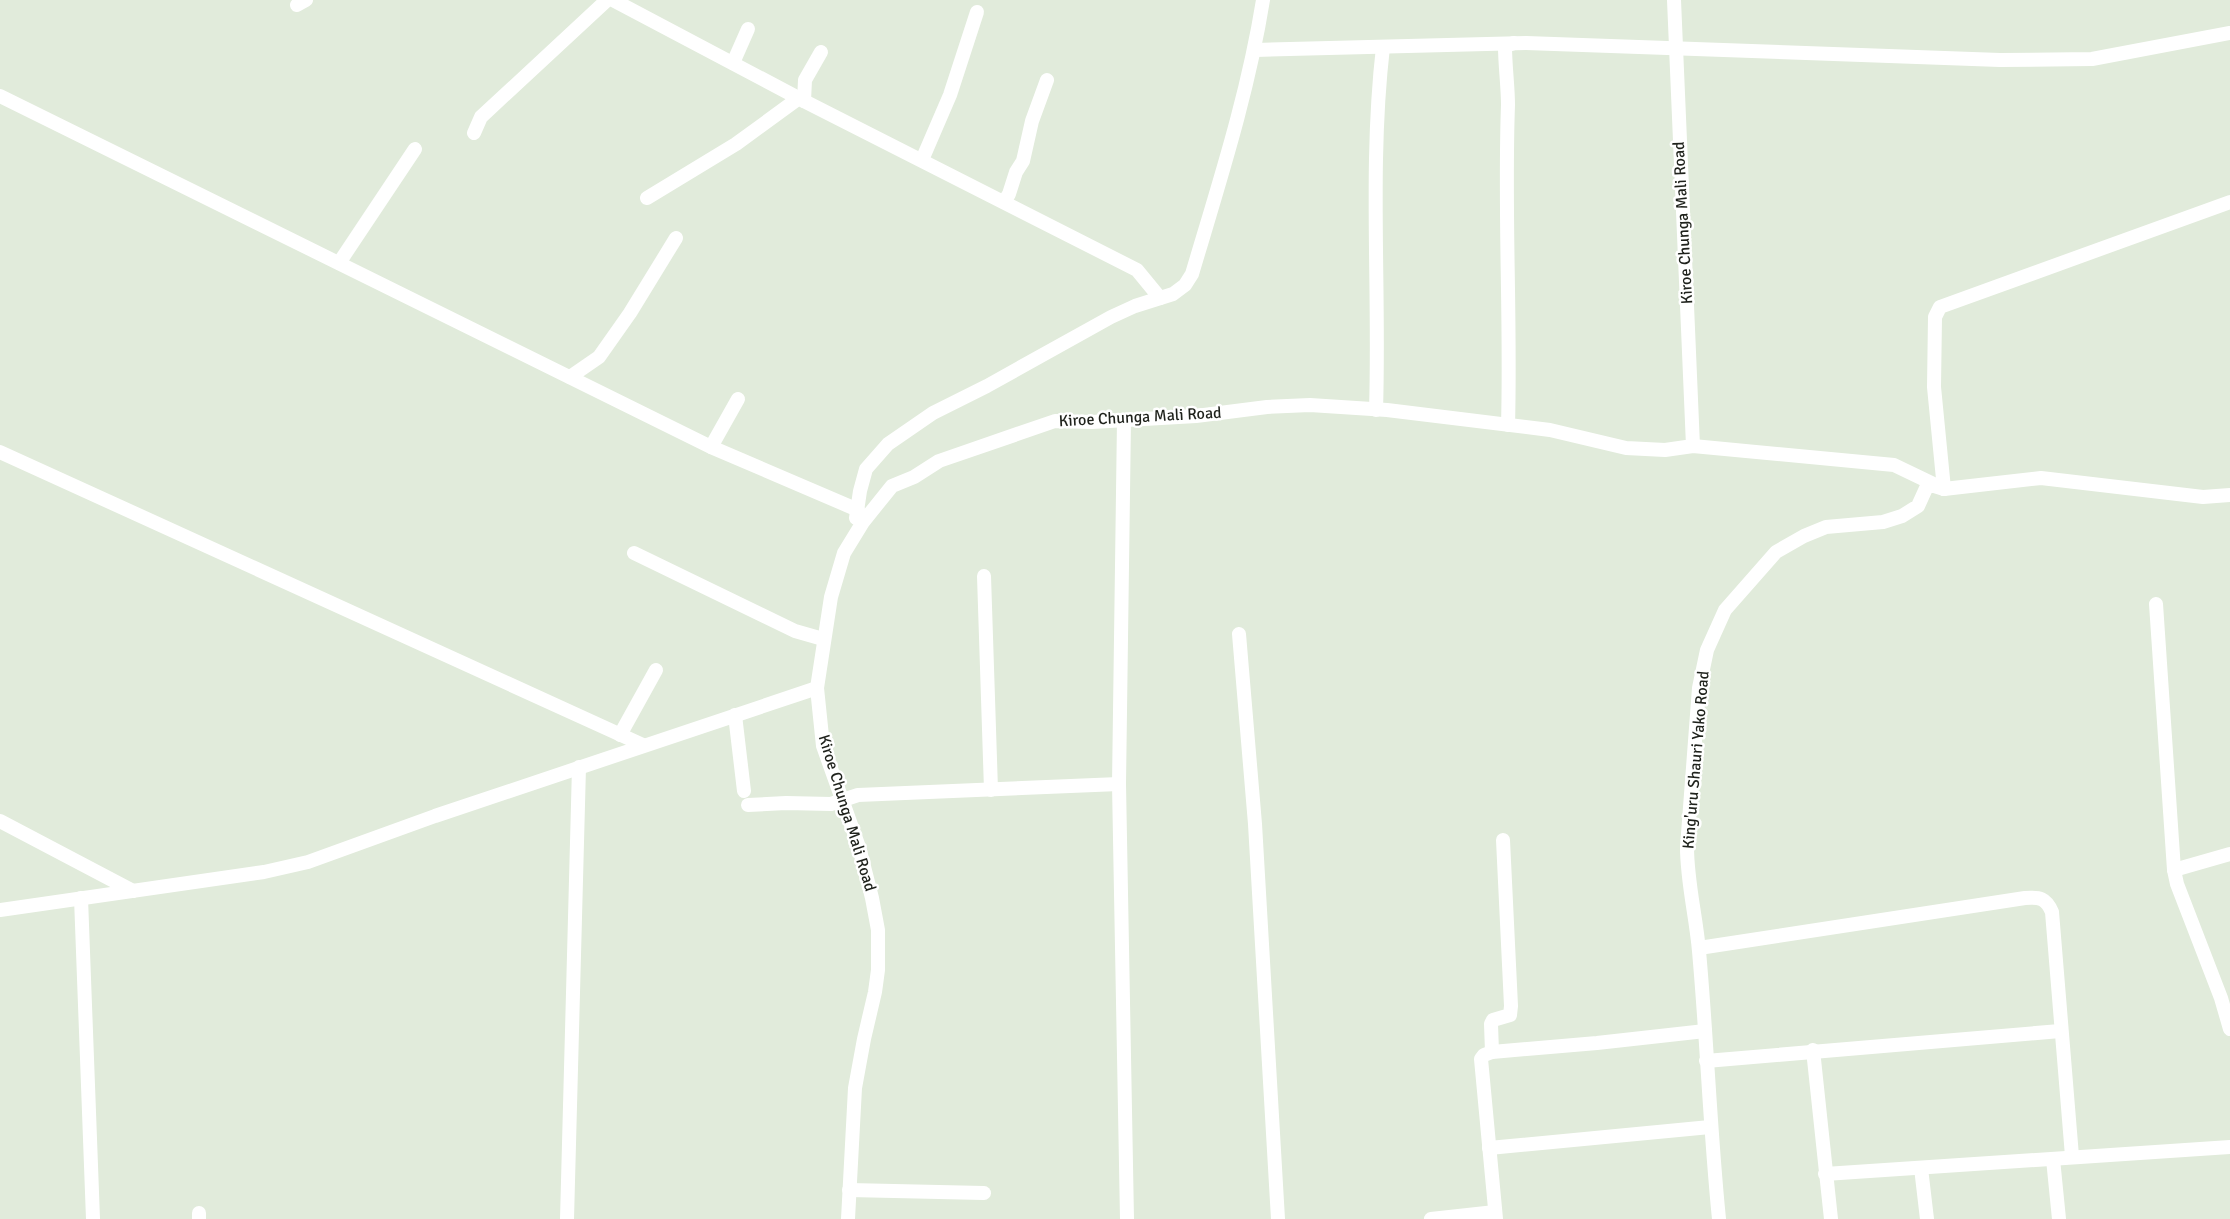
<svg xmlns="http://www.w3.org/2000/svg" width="2230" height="1219" viewBox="0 0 2230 1219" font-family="Signika,sans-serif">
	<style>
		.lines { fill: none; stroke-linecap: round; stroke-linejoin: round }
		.minor { stroke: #fff; stroke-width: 14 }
		.labels { text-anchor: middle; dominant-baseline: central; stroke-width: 5; stroke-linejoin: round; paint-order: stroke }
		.street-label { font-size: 16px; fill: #1f221c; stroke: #fff }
	</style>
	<rect width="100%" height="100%" fill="#e1ebdb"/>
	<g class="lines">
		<g class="minor">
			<path d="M613,0l191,101 333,169 23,28"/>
			<path d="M1674,0l19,446"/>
			<path d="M297,5l9,-5"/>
			<path d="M1255,50l271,-7 474,17 92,-1 138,-26"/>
			<path d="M733,63l15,-34"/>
			<path d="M0,96l711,351 147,63"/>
			<path d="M804,101l1,-21 16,-28"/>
			<path d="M474,133l7,-16 126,-117"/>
			<path d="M922,160l28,-65 27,-83"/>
			<path d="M647,198l89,-54 63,-46"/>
			<path d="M1004,202l5,-8 7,-22 7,-11 9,-40 15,-41"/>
			<path d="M339,263l76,-114"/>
			<path d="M570,377l29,-20 31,-44 46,-75"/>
			<path d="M1376,410c4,-121 -7,-243 7,-363"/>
			<path d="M1124,420l-5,364 8,435"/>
			<path d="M1508,425c3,-106 -4,-213 0,-320 0,-19 -3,-39 -3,-59l9,-3"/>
			<path d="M711,447l27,-48"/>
			<path d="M0,452l643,293"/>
			<path d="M1944,489l-10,-102 1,-70 5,-10 290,-105"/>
			<path d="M856,518l4,-27 6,-22 22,-25 45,-31 54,-27 124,-69 24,-11 38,-12 12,-9 7,-11c27,-91 56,-180 71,-274"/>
			<path d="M634,553l161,78 28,8"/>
			<path d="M984,576l7,214"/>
			<path d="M2156,604l18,266 3,14 44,114 9,31"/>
			<path d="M1239,634l16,190 23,395"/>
			<path d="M735,715l9,76"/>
			<path d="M620,735l36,-65"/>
			<path d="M748,805l38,-2 45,1 27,-9 261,-11"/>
			<path d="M0,821l133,70"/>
			<path d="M2174,870l56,-16"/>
			<path d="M81,898l12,321"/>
			<path d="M0,910l264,-38 44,-10 127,-46 382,-128"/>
			<path d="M1699,948l326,-50c15,-1 21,0 27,14l20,244"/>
			<path d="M1813,1050l18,169"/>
			<path d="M1492,1052l-1,-28 2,-4 17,-5 1,-9 -8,-166"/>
			<path d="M1706,1061l354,-30"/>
			<path d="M1489,1148l221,-21"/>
			<path d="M2053,1159l6,60"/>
			<path d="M1921,1168l6,51"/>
			<path d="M1825,1174l405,-27"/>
			<path d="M849,1190l135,3"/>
			<path d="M199,1219v-6"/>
			<path d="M567,1219l12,-452"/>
			<path d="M848,1219l7,-131 9,-49 11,-47 3,-22v-40l-6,-32 -13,-51 -36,-101 -6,-58 14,-91 13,-44 19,-31 29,-36 22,-9 25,-16 116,-40 37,1 104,-6 71,-9 43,-2 77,5 163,20 76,18 39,2 28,-4 201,19 50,24"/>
			<path d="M1431,1219l64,-7"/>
			<path d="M1496,1219l-15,-160 3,-4 8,-3 105,-9 108,-12"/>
			<path d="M1719,1219c-9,-89 -12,-179 -20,-268 -3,-35 -12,-69 -12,-104l12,-159 8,-38 18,-40 51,-58 28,-16 22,-9 57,-5 19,-6 16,-10 10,-22 16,5 97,-11 162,19 27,-2"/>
		</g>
	</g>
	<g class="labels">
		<g class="street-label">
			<text transform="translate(1683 223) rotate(-93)">Kiroe Chunga Mali Road</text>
			<text transform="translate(1140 417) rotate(-3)">Kiroe Chunga Mali Road</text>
			<text transform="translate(1696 760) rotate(-85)">King'uru Shauri Yako Road</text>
			<text transform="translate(847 813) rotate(73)">Kiroe Chunga Mali Road</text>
		</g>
	</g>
</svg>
